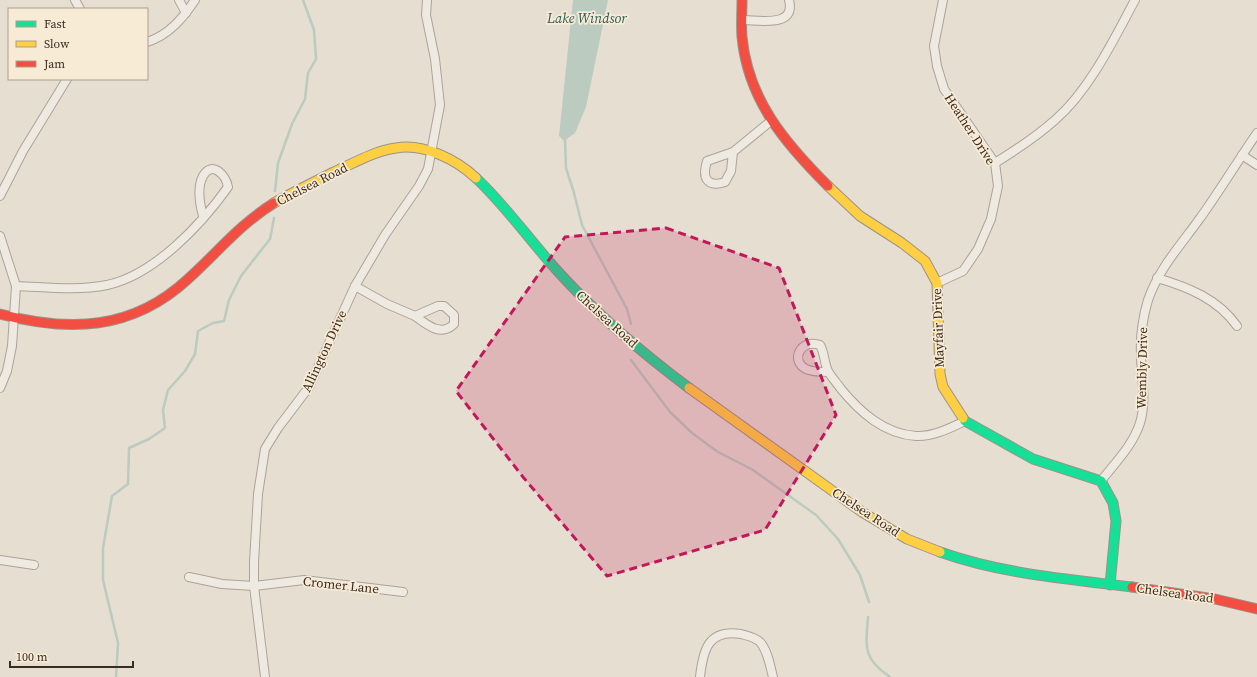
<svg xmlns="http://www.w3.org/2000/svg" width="1257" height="677" viewBox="0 0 1257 677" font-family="'Source Serif 4',serif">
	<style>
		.water { fill: #bbcbc0 }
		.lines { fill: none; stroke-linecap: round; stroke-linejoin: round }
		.stream { stroke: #bbcbc0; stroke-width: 2.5 }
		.street-casing { stroke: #aca398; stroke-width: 10 }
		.fast-casing { stroke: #9b9388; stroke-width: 11 }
		.slow-casing { stroke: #9b9388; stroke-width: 11 }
		.jam-casing { stroke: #9b9388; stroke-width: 11 }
		.street { stroke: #eee9e1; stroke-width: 8 }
		.fast { stroke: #16e098; stroke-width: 9 }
		.slow { stroke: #ffcf43; stroke-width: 9 }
		.jam { stroke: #f24e42; stroke-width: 9 }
		.marked { fill: #c2185b; fill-opacity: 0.2; stroke: #c2185b; stroke-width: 3; stroke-dasharray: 8 5; stroke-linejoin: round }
		.labels { text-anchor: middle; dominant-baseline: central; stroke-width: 3.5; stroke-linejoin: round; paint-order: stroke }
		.street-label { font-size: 13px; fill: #3c2b1f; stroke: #f7ebd6 }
		.water-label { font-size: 14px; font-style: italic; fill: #2e5c56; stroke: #f7ebd6 }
	</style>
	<rect width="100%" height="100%" fill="#e6ded0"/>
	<path class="water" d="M573,0h35l-22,107 -11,26 -11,8 -5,-5z"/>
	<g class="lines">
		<g class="stream">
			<path d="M565,139l1,29 8,25 8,32 45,84 4,15"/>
			<path d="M275,191l3,-28 14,-39 13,-25 3,-26 8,-14 -2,-29 -11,-30"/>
			<path d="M631,360l39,52 22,21 26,19 35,18 63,45 22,24 22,36 9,27"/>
			<path d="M868,617c-2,30 -6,41 22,60"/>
			<path d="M116,677l2,-34 -15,-63v-32l9,-52 16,-12 1,-36 20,-9 16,-11 -2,-18 5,-20 17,-19 10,-17 3,-23 15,-8 11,-2 5,-21 12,-24 29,-37 4,-21"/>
		</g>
		<defs>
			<g id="street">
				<path d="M75,0l5,9"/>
				<path d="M179,0l7,13"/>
				<path d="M742,20c17,0 54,8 47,-20"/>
				<path d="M147,42c22,-7 36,-24 48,-42"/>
				<path d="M733,152l-2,19 -6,11c-19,6 -23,-5 -18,-21l26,-9 38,-31"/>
				<path d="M1242,155l15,10"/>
				<path d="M995,163c21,-13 41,-26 60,-43 34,-29 59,-81 80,-120"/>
				<path d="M0,196l23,-45 44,-72"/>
				<path d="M0,236l16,50 -4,60 -5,25 -7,17"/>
				<path d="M1157,278c31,9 61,21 80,48"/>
				<path d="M937,283l26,-12 15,-22 13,-30 7,-33 -3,-23 -51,-74 -7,-23 -3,-20 9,-46"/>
				<path d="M16,286c30,1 61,5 91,-1 47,-10 94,-60 121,-98 -2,-12 -16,-27 -25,-11 -6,11 -3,29 0,40"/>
				<path d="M355,286l32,18 28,12"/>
				<path d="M438,306h6l10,9v9c-13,13 -27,1 -39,-8z"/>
				<path d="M828,372c-6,0 -16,0 -22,-3 -16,-8 -6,-31 14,-24 5,9 4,18 8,26 3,6 9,12 13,18 19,23 43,45 75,47 17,1 34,-8 49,-15"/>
				<path d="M1101,481c14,-18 32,-36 39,-58 7,-23 1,-46 1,-69 -1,-19 2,-37 7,-54 11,-31 31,-53 50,-79 21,-29 39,-59 59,-88"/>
				<path d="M0,560l34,5"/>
				<path d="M189,577l33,7 32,2 50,-6 99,12"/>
				<path d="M265,677l-11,-91v-24l4,-68 7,-45 13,-21 31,-41 46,-101 30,-51 34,-49 9,-17 12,-64 -5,-46 -9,-44 1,-15"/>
				<path d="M700,677c3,-27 8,-48 41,-43 7,2 14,3 19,8 8,9 10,24 13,35"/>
			</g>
			<g id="fast">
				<path d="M476,178c32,30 57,67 87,99 38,41 82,78 126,111"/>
				<path d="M963,418l2,3 68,38 68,22 12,22 3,18 -6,64"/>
				<path d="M940,552c62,22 127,27 192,35"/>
			</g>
			<g id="slow">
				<path d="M828,186l32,30 42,27 23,18 12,22 3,91 3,13 20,31"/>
				<path d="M274,203c19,-11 40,-21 60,-31 20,-9 40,-21 62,-24 28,-5 61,12 80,30"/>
				<path d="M689,388l173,124 45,27 33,13"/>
			</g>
			<g id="jam">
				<path d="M742,0c0,12 -1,25 0,37 6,63 43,106 86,149"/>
				<path d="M0,314c69,18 132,17 188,-35 29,-26 52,-55 86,-76"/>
				<path d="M1132,587l83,12 42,10"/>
			</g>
		</defs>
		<use href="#street" class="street-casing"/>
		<use href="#fast" class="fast-casing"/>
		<use href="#slow" class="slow-casing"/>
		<use href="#jam" class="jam-casing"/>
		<use href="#street" class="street"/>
		<use href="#fast" class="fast"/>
		<use href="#slow" class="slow"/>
		<use href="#jam" class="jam"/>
	</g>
	<path class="marked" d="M666,228l113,40 57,147 -71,115 -158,46 -84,-99 -67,-86 109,-154z"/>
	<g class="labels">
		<g class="street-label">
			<text transform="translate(970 129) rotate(57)">Heather Drive</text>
			<text transform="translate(312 184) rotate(-27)">Chelsea Road</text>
			<text transform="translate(607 319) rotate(42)">Chelsea Road</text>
			<text transform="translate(938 328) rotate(-92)">Mayfair Drive</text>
			<text transform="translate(324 351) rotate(-65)">Allington Drive</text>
			<text transform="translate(1142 368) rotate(-89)">Wembly Drive</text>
			<text transform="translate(866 512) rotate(33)">Chelsea Road</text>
			<text transform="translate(341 585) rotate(6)">Cromer Lane</text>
			<text transform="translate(1175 593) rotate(8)">Chelsea Road</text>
		</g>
		<g class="water-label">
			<text x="587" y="18">Lake Windsor</text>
		</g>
	</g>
	<rect x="8" y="8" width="140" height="72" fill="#f7ebd6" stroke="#ac9e8d"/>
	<rect x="16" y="21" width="20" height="6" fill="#16e098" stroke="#ac9e8d"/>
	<text x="44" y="28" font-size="12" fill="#3c2b1f">Fast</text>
	<rect x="16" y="41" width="20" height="6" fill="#ffcf43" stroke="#ac9e8d"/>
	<text x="44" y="48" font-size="12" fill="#3c2b1f">Slow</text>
	<rect x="16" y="61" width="20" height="6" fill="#f24e42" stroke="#ac9e8d"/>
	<text x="44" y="68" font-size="12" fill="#3c2b1f">Jam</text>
	<path d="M10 661v6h123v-6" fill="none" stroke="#3c2b1f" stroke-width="2"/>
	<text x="16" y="661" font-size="12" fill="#3c2b1f" stroke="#f7ebd6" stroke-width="3" paint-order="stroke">100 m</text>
</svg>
